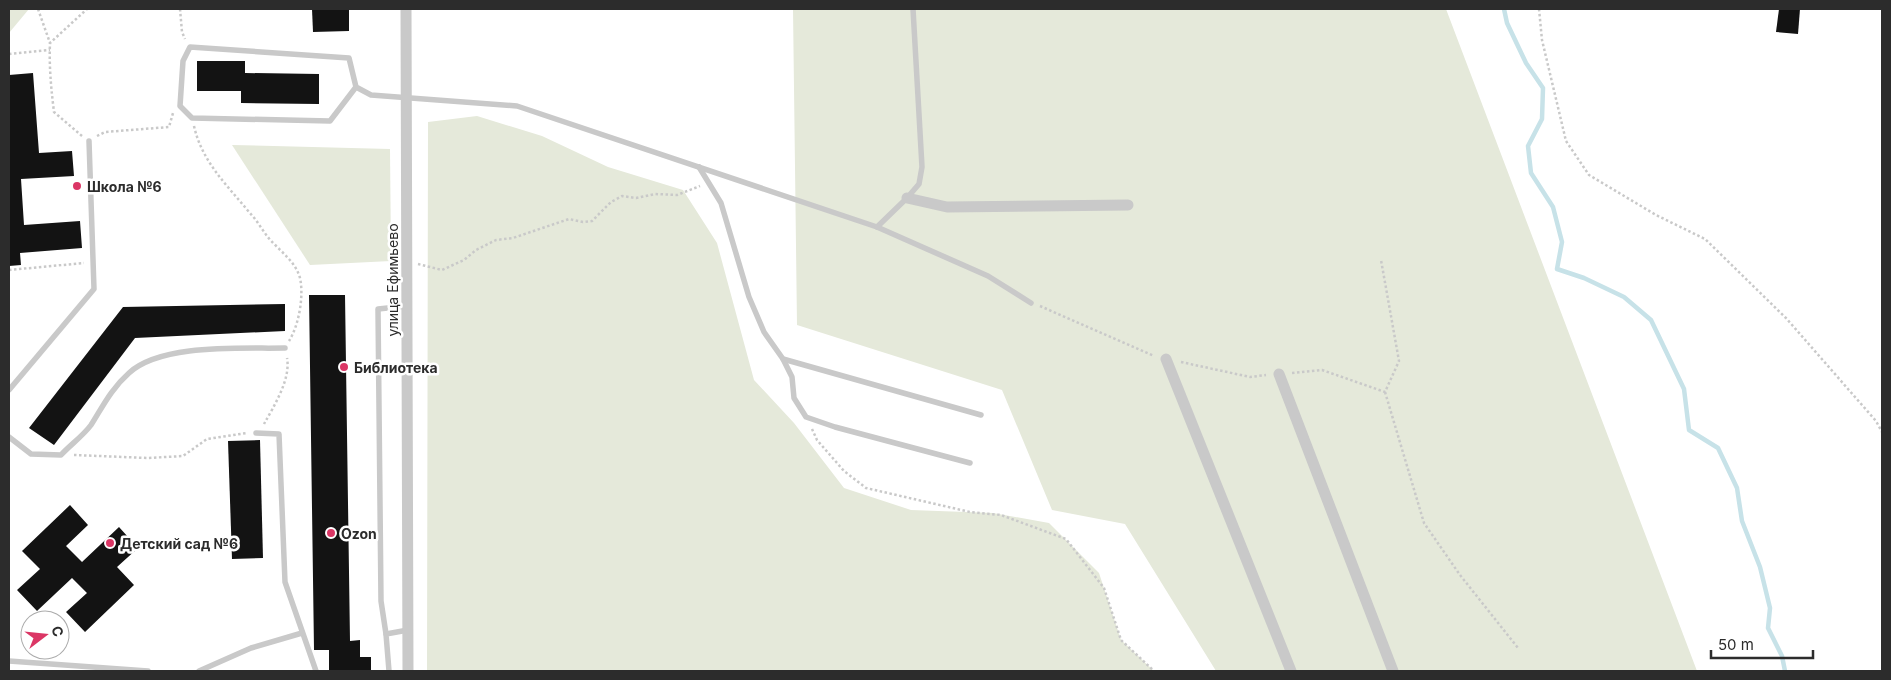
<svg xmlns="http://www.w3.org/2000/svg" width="1891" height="680" viewBox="0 0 1891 680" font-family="Inter,sans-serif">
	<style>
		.green { fill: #e5e9da }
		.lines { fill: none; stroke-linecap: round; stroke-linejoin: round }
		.stream { stroke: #c7e2e8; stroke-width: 4.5 }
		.building { fill: #131313 }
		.path { stroke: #c9c9c9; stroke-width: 2.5; stroke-dasharray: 2.5 2.5; stroke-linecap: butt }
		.service { stroke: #c9c9c9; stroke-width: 5.5 }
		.minor { stroke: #c9c9c9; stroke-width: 11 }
		.poi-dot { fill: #db3665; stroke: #fff; stroke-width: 2 }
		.labels { text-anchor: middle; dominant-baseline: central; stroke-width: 5; stroke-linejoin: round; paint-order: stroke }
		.poi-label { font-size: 14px; font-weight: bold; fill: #2c2c2c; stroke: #fff; text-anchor: start }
		.street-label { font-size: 14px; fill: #2c2c2c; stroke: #fff }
	</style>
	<rect width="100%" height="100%" fill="#fff"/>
	<g class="green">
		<path d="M9,9h20l-20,24z"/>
		<path d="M793,9h653l251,662h-481l-91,-147 -73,-14 -50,-120 -205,-65z"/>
		<path d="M477,116l65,20 66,31 75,23 34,53 37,137 40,43 50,65 67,22 82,3 56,10 50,50 22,67 33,31h-727l1,-549z"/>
		<path d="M232,145l158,4 1,112 -81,4z"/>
	</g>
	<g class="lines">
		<path class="stream" d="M1504,9l3,14 19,40 17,25 -1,31 -14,27 3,27 22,34 9,35 -5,27 27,9 40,19 27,23 33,69 5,41 29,18 19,40 5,33 18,46 10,41 -2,20 14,28 3,15"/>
	</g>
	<g class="building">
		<path d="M312,9h37v22l-36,1z"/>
		<path d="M1779,9h21l-2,25 -22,-2z"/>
		<path d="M197,61h48v12l74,1v30l-78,-1v-12h-44z"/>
		<path d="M33,73l6,80 33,-2 2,25 -53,3 3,46 56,-4 2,27 -62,5 1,12 -12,1v-191z"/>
		<path d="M309,295h36l5,346 10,-1v17h11v14h-42v-21h-15z"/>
		<path d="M285,304v27l-150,7 -81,107 -25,-17 94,-121z"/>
		<path d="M260,440l3,118 -31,1 -4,-118z"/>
		<path d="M70,505l18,20 -22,21 16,16 37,-35 19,21 -21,19 17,18 -49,47 -19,-20 21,-19 -15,-15 -35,33 -20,-21 23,-21 -18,-18z"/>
	</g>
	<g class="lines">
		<g class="path">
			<path d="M38,9l12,34"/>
			<path d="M180,9l2,23 3,7"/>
			<path d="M1539,9l3,31 24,101 23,34 67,40 49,24 81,79 90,103 6,11"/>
			<path d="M9,54l41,-4"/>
			<path d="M194,126c8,36 33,59 55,86 7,7 12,16 18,24 11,14 28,24 33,42 4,18 -1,47 -11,63"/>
			<path d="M82,136l-28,-24c-3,-24 -5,-46 -4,-69l37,-34"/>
			<path d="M97,136l8,-4 64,-5 4,-14"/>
			<path d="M418,264l24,6 22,-10 12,-10 20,-10 17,-2 56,-19 14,3 9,-1 19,-19 11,-6 14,2 19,-4 22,1 23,-9"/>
			<path d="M9,270l75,-7"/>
			<path d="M1040,306l114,50"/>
			<path d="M1181,362l69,15 16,-2"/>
			<path d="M1292,373l30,-3 63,22 14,-31 -18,-101"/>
			<path d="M1385,392l39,131 36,52 58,73"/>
			<path d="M264,424c10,-18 27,-45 23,-66"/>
			<path d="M812,429l5,11 27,31 22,17 104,24 31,3 65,24 38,49 17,52 33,31"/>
			<path d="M74,455l74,3 35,-2 24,-17 40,-6"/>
		</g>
		<g class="service">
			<path d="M356,87l-26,34 -138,-3 -12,-12 3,-45 7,-14 159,11 7,29 15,8 146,11 360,121 111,49 43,27"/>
			<path d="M699,167l22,36 28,94 15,35 19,27 198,56"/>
			<path d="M877,227l30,-29 12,-14 3,-17 -9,-158"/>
			<path d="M783,359l9,18 2,21 12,19 29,10 135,36"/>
			<path d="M9,390l85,-101 -5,-148"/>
			<path d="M256,433l23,1 6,148 31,89"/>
			<path d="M9,437l22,17 30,1c9,-10 22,-19 30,-30 12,-19 20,-36 38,-52 33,-30 114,-24 156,-25"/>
			<path d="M386,634l-5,-33 -3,-292 29,-3"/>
			<path d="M9,661l139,10"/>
			<path d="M199,671l52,-23 51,-15"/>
			<path d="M389,671l-3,-37 22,-4"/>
		</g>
		<g class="minor">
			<path d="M406,9l2,662"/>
			<path d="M907,198l40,9 181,-2"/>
			<path d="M1166,359l125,312"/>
			<path d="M1279,374l114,297"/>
		</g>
	</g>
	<g class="poi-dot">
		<circle cx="77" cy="186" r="5"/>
		<circle cx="344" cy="367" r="5"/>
		<circle cx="331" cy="533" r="5"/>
		<circle cx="110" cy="543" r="5"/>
	</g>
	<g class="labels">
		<g class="poi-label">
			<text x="87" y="186">Школа №6</text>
			<text x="354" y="367">Библиотека</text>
			<text x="341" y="533">Ozon</text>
			<text x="120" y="543">Детский сад №6</text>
		</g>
		<g class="street-label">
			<text transform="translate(392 280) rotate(-90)">улица Ефимьево</text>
		</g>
	</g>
	<rect width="1891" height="680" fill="none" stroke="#2c2c2c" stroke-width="20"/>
	<g transform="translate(45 635) rotate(74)"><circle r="24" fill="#ffffff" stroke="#ababab"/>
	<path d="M0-4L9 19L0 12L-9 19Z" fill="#db3665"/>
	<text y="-8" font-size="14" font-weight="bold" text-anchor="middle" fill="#2c2c2c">С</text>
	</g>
	<path d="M1711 650v8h102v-8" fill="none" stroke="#2c2c2c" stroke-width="2.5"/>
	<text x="1718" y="650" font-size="15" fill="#2c2c2c" stroke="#ffffff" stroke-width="4" paint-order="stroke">50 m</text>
</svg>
